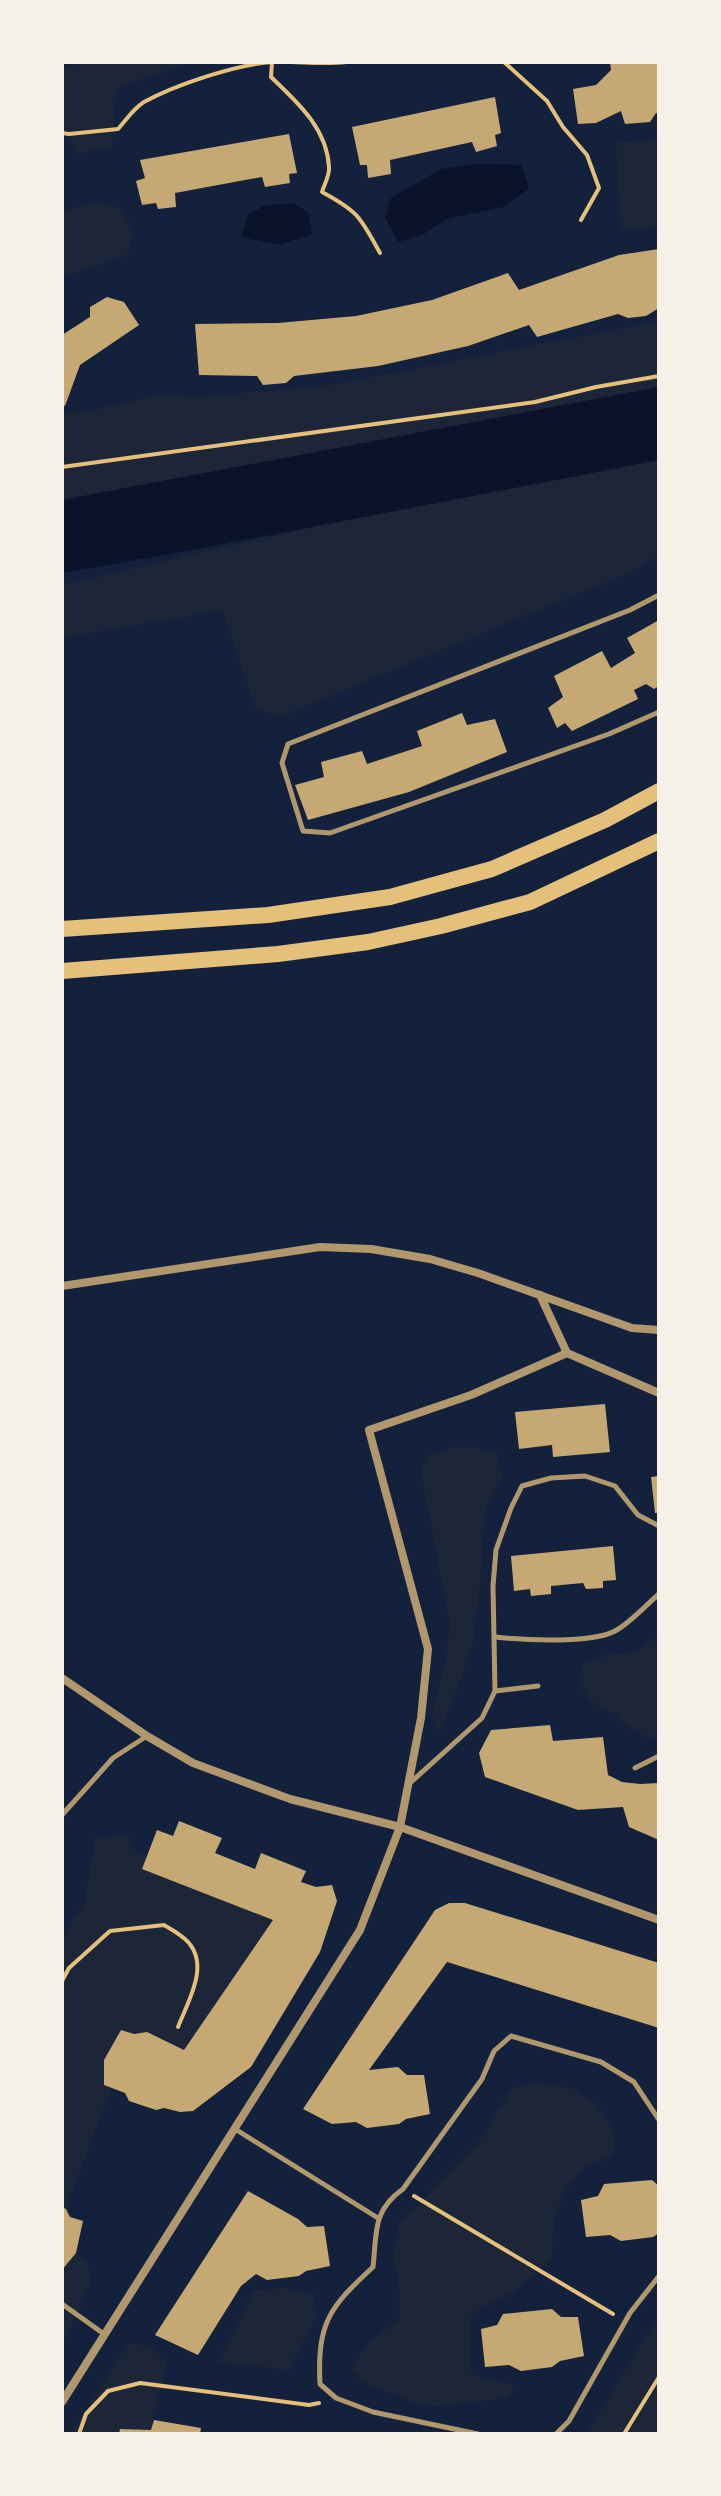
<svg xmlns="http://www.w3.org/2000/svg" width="721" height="2496" viewBox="0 0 721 2496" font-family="'Roboto Condensed',sans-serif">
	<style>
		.green { fill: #1d2539 }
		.water { fill: #0b132b }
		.building { fill: #c6a872 }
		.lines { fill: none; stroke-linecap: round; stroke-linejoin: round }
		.path { stroke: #e5c07b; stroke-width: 4 }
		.service { stroke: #b1986c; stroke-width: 5 }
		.minor { stroke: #b1986c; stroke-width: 8 }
		.secondary { stroke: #e5c07b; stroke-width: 16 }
	</style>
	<rect width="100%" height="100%" fill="#14213d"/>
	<g class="green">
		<path d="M80,62h109l-73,27 -4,59 -34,5 -16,-25v-57z"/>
		<path d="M659,139v102l-4,-14 -34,3 -5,-87z"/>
		<path d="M96,203l25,5 12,24 -5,22 -66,24v-67z"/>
		<path d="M659,321v66l-597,113v-86l31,-4 70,-16 35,3 132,-12z"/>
		<path d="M659,460v95l-30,18 -347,143 -26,-7 -34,-99 -160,28v-53l263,-61z"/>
		<path d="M474,1447l22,6 6,24 -17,32 -5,75 -8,65 -32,83 -8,-16 14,-56 4,-36 -29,-152 5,-15 21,-9z"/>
		<path d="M659,1634v104l-7,1 -20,-9 -18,-16 -24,-13 -11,-20 4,-17 25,-9 28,-3z"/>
		<path d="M126,1834l11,19 153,66 -109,157 -59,-13 -31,78 -29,80v-285l23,-33 10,-64z"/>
		<path d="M534,2082l40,7 24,17 17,27 -2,22c-10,5 -25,9 -33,17 -25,24 -28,55 -28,87l-35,31 -46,24v60l42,11 -3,13 -84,9 -64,-25 -10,-13c14,-27 21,-32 47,-48l1,-29 -7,-36 6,-32 79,-81 34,-55z"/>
		<path d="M62,2246l25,15 5,19 -25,56 -5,4z"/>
		<path d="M285,2288l28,7 4,20 -28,55 -71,-8 36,-72z"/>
		<path d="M659,2315v119h-72z"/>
		<path d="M128,2344l22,1 17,18 -16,67 -31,-1 -1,5h-48z"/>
	</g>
	<g class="water">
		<path d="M474,164l48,1 7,24 -26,18 -56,12 -23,15 -26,8 -13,-25 6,-19 50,-29z"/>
		<path d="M293,203l15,9 4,22 -33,11 -38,-8 7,-22 15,-9z"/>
		<path d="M659,387v73l-466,90 -131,23v-73z"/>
	</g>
	<g class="building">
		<path d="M610,62h47l2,52 -3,-1 -6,9 -25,2 -4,-13 -25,12 -18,1 -5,-35 23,-4 15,-15z"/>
		<path d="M495,97l6,36 -6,2 2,11 -21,6 -4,-10 -82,18 1,14 -23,4 -1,-13h-7l-8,-38z"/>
		<path d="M289,134l8,39 -8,1 1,9 -25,4 -3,-10 -87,16 1,14 -18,2 -2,-6 -14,2 -6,-24 9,-3 -5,-18z"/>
		<path d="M659,249v59l-13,8 -18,2 -10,-4 -81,23 -8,-12 -61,21 -90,20 -84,10 -8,7 -23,2 -6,-9 -58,-1 -4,-51 83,-1 78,-7 76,-16 76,-27 11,17 100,-35z"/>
		<path d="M107,297l17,5 15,23 -59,40 -15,41 -3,-2v-69l28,-18v-10z"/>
		<path d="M659,620v66l-5,3 -8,-5 -12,6 4,9 -66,32 -7,-8 -8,5 -9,-20 15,-11 -9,-21 48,-25 9,17 24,-15 -8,-15z"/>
		<path d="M462,713l5,12 28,-6 12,33 -98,40 -101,28 -13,-35 29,-8 -3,-15 41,-11 5,13 55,-18 -5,-15z"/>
		<path d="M605,1404l5,48 -57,5 -1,-12 -33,4 -4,-37z"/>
		<path d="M659,1476v37h-4l-4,-36z"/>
		<path d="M613,1546l3,34 -13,1v7l-17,1 -3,-6 -32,3v8l-20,2 -1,-7 -16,2 -3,-35z"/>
		<path d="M550,1725l3,16 50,-4 5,38 14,7 18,2 19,-1v57l-30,-13 -6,-20 -45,3 -93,-33 -6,-24 12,-23z"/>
		<path d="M179,1821l43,17 -7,15 40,16 6,-16 45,18 -5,11 15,5 16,-2 5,16 -17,51 -69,115 -58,44 -13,1 -16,-4 -8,2 -27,-9 -4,-8 -21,-8v-25l17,-30 13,4 13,-2 37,18 89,-130 -131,-51 15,-39 16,6z"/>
		<path d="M449,1903h16l194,60v65l-212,-66 -78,108 29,-3 9,8h17l6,39 -24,5 -7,5 -32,4 -11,-6 -24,2 -29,-15 132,-199z"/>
		<path d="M652,2180l7,6v47l-6,4 -32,4 -11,-6 -24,2 -5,-37 17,-4 6,-12z"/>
		<path d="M248,2191l50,28 9,8 17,-1 6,40 -24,5 -7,5 -32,4 -11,-6 -15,12 -43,69 -43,-20z"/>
		<path d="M62,2207l4,2 4,8 13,4 -7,32 -14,17z"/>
		<path d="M552,2309l9,8h17l6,39 -24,5 -8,6 -31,4 -12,-6 -24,2 -4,-38 16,-4 6,-11z"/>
		<path d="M154,2420l47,8 -1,6h-81l1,-5 31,1z"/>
	</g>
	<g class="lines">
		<g class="path">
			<path d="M272,62l-1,15c26,25 56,51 58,90 1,8 -5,18 -7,25 37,20 38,25 58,61"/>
			<path d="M504,62l43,39 16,26 24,28 12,33 -18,32"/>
			<path d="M62,133l7,1 49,-5c8,-9 16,-21 26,-27 31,-17 93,-38 129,-40 24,-1 49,3 73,0"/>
			<path d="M62,467l473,-65 61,-15 63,-11"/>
			<path d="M62,1981l7,-13 41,-37 54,-6c7,4 15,9 21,14 27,24 3,62 -7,88"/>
			<path d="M414,2196l199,118"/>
			<path d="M79,2434l7,-20 22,-23 32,-8 169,22 10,-2"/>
			<path d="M624,2434l35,-57"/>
		</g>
		<g class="service">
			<path d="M659,595l-29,15 -342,134 -6,19 21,68 27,2 279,-99 50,-22"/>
			<path d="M495,1637c28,3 95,7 120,-6 14,-7 31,-26 44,-37"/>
			<path d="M495,1691l43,-5"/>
			<path d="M635,1768l24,-12"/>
			<path d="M410,1783l72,-65 13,-27 -2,-105 3,-36 15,-42 11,-22 29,-8 34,-2 30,10 23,29 21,11"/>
			<path d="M62,1815l51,-57 34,-22"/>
			<path d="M235,2129l143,89"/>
			<path d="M62,2304l42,30"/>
			<path d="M478,2434l-105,-22 -37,-14 -16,-14c-3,-62 10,-77 53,-117 4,-35 -1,-56 30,-78l79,-110 12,-28 17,-15 90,26 33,20 25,38"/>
			<path d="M556,2434l13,-13 61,-108 29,-37"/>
		</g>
		<g class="minor">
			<path d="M62,1286l258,-39 51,2 59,10 48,14 154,55 27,2"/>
			<path d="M540,1295l27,58 92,40"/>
			<path d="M62,1678l85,58 46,27 97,36 110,28 259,93"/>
			<path d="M62,2402l298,-472 40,-103 21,-109 7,-69 -59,-219 102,-35 96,-42"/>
		</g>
		<g class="secondary">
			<path d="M62,929l206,-14 122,-18 102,-28 113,-49 54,-29"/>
			<path d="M62,971l216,-17 90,-12 73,-16 89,-24 129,-61"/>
		</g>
	</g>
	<rect width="721" height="2496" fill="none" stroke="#f6f1e7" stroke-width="128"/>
</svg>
